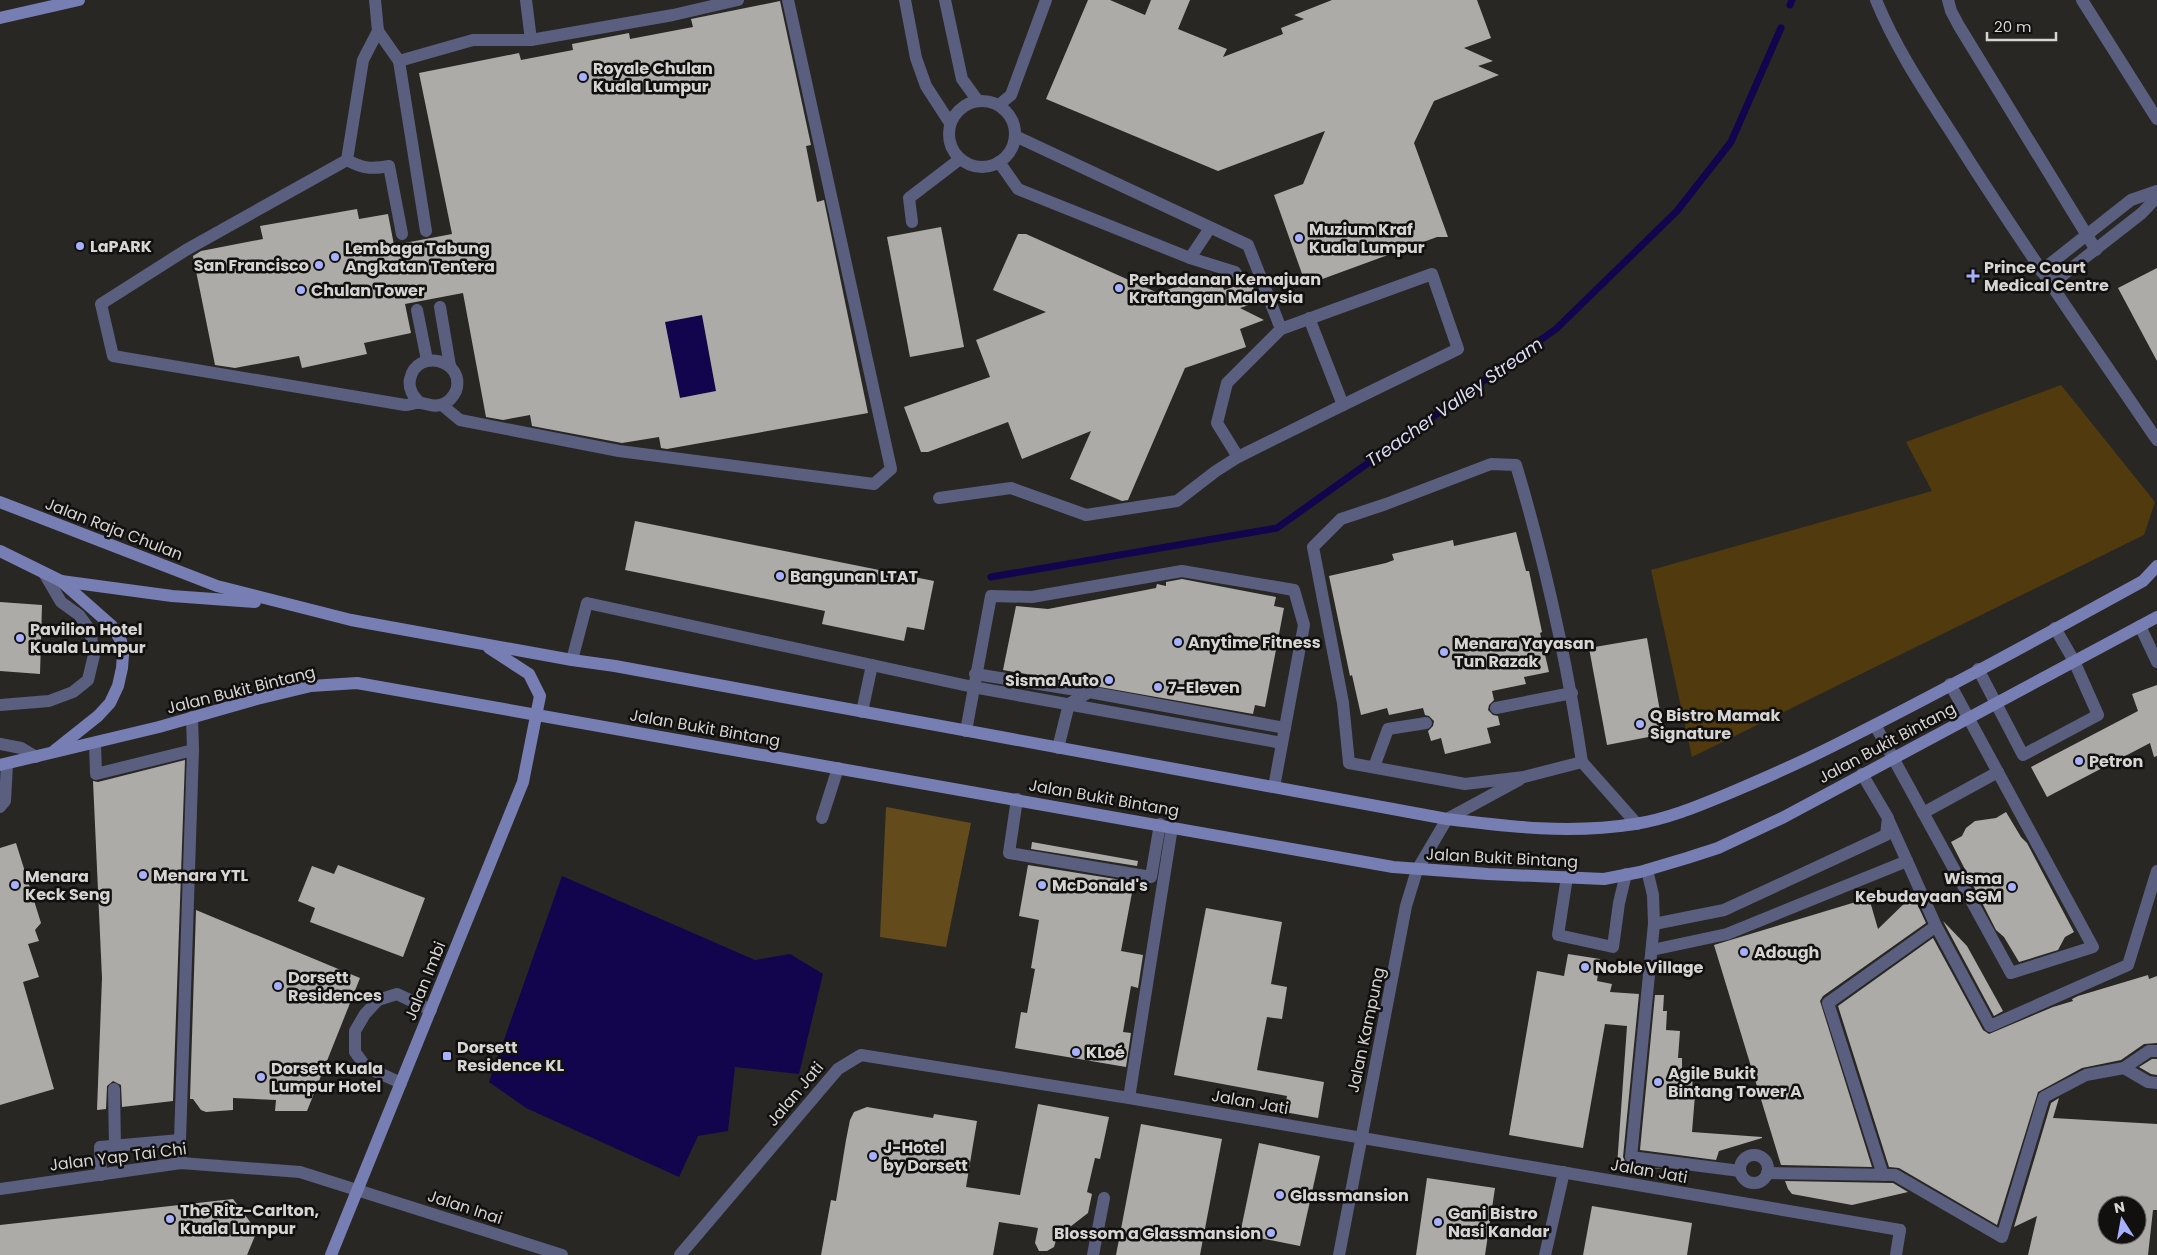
<svg xmlns="http://www.w3.org/2000/svg" width="2157" height="1255" viewBox="0 0 2157 1255" font-family="Poppins,sans-serif">
	<style>
		.green { fill: #513a0d }
		.forest { fill: #644b1c }
		.water { fill: #13044e }
		.lines { fill: none; stroke-linecap: round; stroke-linejoin: round }
		.stream { stroke: #13044e; stroke-width: 7 }
		.building { fill: #adaba7; fill-rule: evenodd }
		.lane { stroke: #5a5f80; stroke-width: 12 }
		.street { stroke: #5a5f80; stroke-width: 12 }
		.secondary { stroke: #777eb3; stroke-width: 12 }
		.poi-dot { fill: #a7b0fc; stroke: #11100f; stroke-width: 2 }
		.labels { text-anchor: middle; dominant-baseline: central; stroke-width: 5; stroke-linejoin: round; paint-order: stroke }
		.poi-label { font-size: 16px; font-weight: bold; fill: #d6d5d3; stroke: #11100f; text-anchor: start }
		.street-label { font-size: 16px; fill: #d6d5d3; stroke: #11100f }
		.water-label { font-size: 18px; font-style: italic; fill: #d9dcf2; stroke: #11100f }
	</style>
	<rect width="100%" height="100%" fill="#292724"/>
	<path class="green" d="M2061,385l94,117 -11,33 -452,222 -41,-187 281,-79 -26,-49z"/>
	<path class="forest" d="M886,807l85,16 -25,124 -66,-10z"/>
	<g class="water">
		<path d="M702,315l14,76 -74,14 33,-32 -10,-51z"/>
		<path d="M562,876l193,84 35,-6 33,20 -24,100 -64,-7 -7,64 -30,5 -19,41 -153,-69 -37,-26z"/>
	</g>
	<g class="lines">
		<g class="stream">
			<path d="M1790,5l2,-5"/>
			<path d="M991,577l286,-49 279,-199 121,-118 54,-69 50,-114"/>
		</g>
	</g>
	<g class="building">
		<path d="M1088,0h22l35,15 6,-15h39l-12,29 49,20 -4,8 60,-23 -2,-6 23,-9 -10,-4 38,-15h145l14,38 -27,10 29,13 -15,5 21,9 -65,26 -20,42 34,94h-11l-131,48 -32,-90 29,-11 22,-53 -107,40 -172,-72z"/>
		<path d="M780,1l31,144 -5,1 11,56 7,-2 44,213 -201,36 -6,-1 -2,-11 -37,6 -90,-17 -2,-11 -27,5 -17,-3 -23,-124 -58,11 6,29 -47,10 3,11 -65,14 -3,-12 -64,12 -20,-3 -22,-109 8,-5 62,-12 -3,-13 97,-17 2,10 29,-5 6,31 58,-11 -33,-161 100,-20 2,7 52,-10 -1,-6 57,-11 1,6 63,-12 -2,-8zM702,315l14,76 -36,7 -15,-76z"/>
		<path d="M941,227l23,120 -54,10 -23,-120z"/>
		<path d="M1018,234h8l132,59 55,-19 6,2 5,14 12,-4 5,1 10,-6 7,21 -18,6 24,12 -24,9 6,18 -61,21 -57,132 -6,1 -52,-22 21,-48 -69,28 -14,-37 -80,30h-7l-17,-45 86,-30 -14,-37 70,-28 -53,-22z"/>
		<path d="M2157,268v93l-39,-73z"/>
		<path d="M635,521l299,60 -10,49 -17,-3 -3,14 -82,-17 3,-13 -200,-41z"/>
		<path d="M1516,532l10,39h3l13,61 -2,1 9,39 -25,5 2,7 -34,7 2,9 -5,5 -1,5 5,5 5,1 2,9 -13,3 4,15 -46,11 -4,-16 -10,3 -3,-10 5,-5 1,-5 -5,-5 -4,-1 -2,-7 -34,7 -2,-7 -26,7 -9,-40 -2,1 -21,-100 57,-13 8,-3 -2,-6 61,-14 1,6z"/>
		<path d="M1182,579l94,18 -2,9 10,2 -19,99 -10,-2 -2,9 -250,-44 13,-64 32,3 108,-21 1,-4 9,2v-4z"/>
		<path d="M0,602l42,3 -2,69 -40,-3z"/>
		<path d="M1647,638l17,96 -57,11 -18,-97z"/>
		<path d="M2157,685v71l-3,1 -4,-14 -103,54 -16,-30 107,-56 -6,-17z"/>
		<path d="M185,760l-12,341 -51,6 -1,-22 -8,-4 -6,5 -1,23 -9,1 5,-132 -9,-197 5,1z"/>
		<path d="M2006,812l15,25 6,6 47,89 -9,5 -7,13 -39,12 -15,-25 -8,-7 -45,-88 11,-6 4,-8 9,-7 21,-3z"/>
		<path d="M1032,842l106,19 -1,5 -106,-17z"/>
		<path d="M16,843l25,80 -6,7 4,11 -11,3 11,33 -16,5 31,107 -54,16v-257z"/>
		<path d="M338,865l87,33 -22,59 -93,-35 5,-14 -17,-7 14,-35 22,8z"/>
		<path d="M1028,865l106,17 -13,69 22,4 -5,33 -7,-2 -8,46 8,1 -5,34 -111,-19 6,-36 6,1 8,-44 -4,-1 8,-48 -20,-4z"/>
		<path d="M1913,895l13,28 -103,73 -3,5 52,166 -91,-2 -67,-220 155,-47 9,31z"/>
		<path d="M1206,908l76,14 -11,62 16,3 -5,32 -15,-2 -10,53 67,12 -6,36 -34,-6 3,-16 -113,-21z"/>
		<path d="M196,910l164,68 -53,133h-32l1,-11 -43,-2v12l-27,2 -5,-2 -8,-11h-3z"/>
		<path d="M1943,921l24,25 36,65 -9,5z"/>
		<path d="M1933,938l50,92 6,4 64,-27 20,-6 -1,-2 6,-3 70,-21 1,4 8,-3v67l-13,1 -23,16 -39,8 -44,24 -41,133 -98,-57 -10,-1 -51,-161z"/>
		<path d="M1568,954l32,5 -3,22 15,3 -2,8 29,2 -16,163 3,6 4,2 33,4 -46,-3 10,-140 -22,-2 -22,124 -74,-13 28,-164 27,5z"/>
		<path d="M1655,995h9l-1,16h4l-1,19 14,1 -2,27h4v11l11,1 -1,25h3l-3,37 70,5v1l-43,13 -3,9 -76,-10z"/>
		<path d="M2152,1059h5v16l-6,-1 -12,-7z"/>
		<path d="M2059,1098l-6,20 104,6v86h-4l-5,45h-120l9,-39 -23,11 37,-124zM2107,1205h30v30h-30z"/>
		<path d="M1038,1104l71,13 -9,42 -5,-1 -8,34 5,2 -4,19 -31,24 -3,10 -7,4h-8l-4,-8 3,-15 -39,-6 -6,33h-172l10,-55 5,1 10,-61 4,-20 4,-8 13,-5 66,11 1,-4 43,7 -11,66 54,8z"/>
		<path d="M1141,1124l81,15 -22,116h-84z"/>
		<path d="M1259,1143l61,13 -20,90 -60,-12z"/>
		<path d="M1427,1178l68,10 -10,67h-69z"/>
		<path d="M1785,1181l108,2 15,9 -56,13 -60,-11 -4,-5z"/>
		<path d="M233,1199l24,32 -10,24h-247v-30z"/>
		<path d="M1592,1206l100,17 -5,32h-104z"/>
	</g>
	<g class="lines">
		<g class="lane">
			<path d="M375,0l3,31"/>
			<path d="M526,0l5,40"/>
			<path d="M905,0l11,58 10,28 24,37"/>
			<path d="M945,0l17,79 16,22"/>
			<path d="M1876,0c22,54 56,102 87,151 62,98 129,193 194,289"/>
			<path d="M1948,0l3,11 8,15 137,224"/>
			<path d="M2082,0l75,119"/>
			<path d="M399,61l74,-21h58l142,-25 65,-15"/>
			<circle cx="982" cy="134" r="33"/>
			<path d="M999,105l12,-10 35,-95"/>
			<path d="M1015,136l233,109 33,84"/>
			<path d="M347,160c16,9 25,9 42,6l13,68"/>
			<path d="M999,162l19,27 172,69 45,14 5,7"/>
			<path d="M912,222l-3,-24 51,-39"/>
			<path d="M1190,258l20,-30"/>
			<path d="M2041,271l90,-71 26,-9"/>
			<path d="M2050,285l92,-72 15,-16"/>
			<path d="M440,307l10,59"/>
			<path d="M417,310l10,50"/>
			<path d="M420,403c-7,-7 -12,-14 -10,-24 7,-32 56,-19 46,12 -3,6 -7,11 -13,13 -9,4 -14,0 -22,-1 -5,-1 -11,2 -16,2l-292,-49 -12,-52 85,-54 161,-90 16,-100 15,-29 21,30 27,170"/>
			<path d="M442,405l18,15 159,31 255,33 17,-15 -103,-469"/>
			<path d="M1238,457l-21,-34 10,-40 54,-54 151,-55 26,75 -115,56 -34,-87"/>
			<path d="M1491,464l25,1c29,97 51,197 66,297l-58,15 -59,7 -116,-21 -6,-60 -30,-156 28,-28 45,-15z"/>
			<path d="M939,498l72,-10 75,27 91,-14 39,-30 22,-14 105,-52"/>
			<path d="M2140,626l17,36"/>
			<path d="M572,660l15,-57 386,84 309,56"/>
			<path d="M1978,669l45,86 75,-40 -24,-54 -19,-33"/>
			<path d="M975,674l114,18"/>
			<path d="M0,705l49,-4 24,-9 15,-12 6,-25 -4,-25 -11,-15 -18,-13 -17,-29"/>
			<path d="M1496,708l76,-15"/>
			<path d="M862,712l10,-47"/>
			<path d="M1875,725l136,248 82,-26 -143,-263"/>
			<path d="M966,731l25,-135 41,1 150,-26 112,19 10,35 -30,162"/>
			<path d="M95,743l1,31 97,-24"/>
			<path d="M0,744l21,4 15,9"/>
			<path d="M1058,748l11,-44 20,-12 196,36"/>
			<path d="M1582,762l55,62"/>
			<path d="M1374,767l14,-38 38,-6"/>
			<path d="M1017,799l-8,54 142,24 9,-53"/>
			<path d="M0,807l5,-6 2,-37"/>
			<path d="M1923,813l75,-41"/>
			<path d="M822,818l16,-50"/>
			<path d="M1447,819l72,-39"/>
			<path d="M1907,861l29,65 54,100 138,-61 29,-94"/>
			<path d="M1647,870l6,25 1,29 70,-14 162,-75 2,-17 -26,-44"/>
			<path d="M1567,877l-9,58 55,12 6,-44 7,-29"/>
			<path d="M1654,924l-23,233 109,14"/>
			<path d="M1652,950l75,-16 180,-73 -19,-42"/>
			<path d="M2124,1068l24,14 9,1"/>
			<path d="M401,1083l-35,-16 -11,-15v-21l10,-17 13,-14 19,-6 34,16"/>
			<path d="M114,1089l1,57"/>
			<path d="M1129,1098l43,-271"/>
			<circle cx="1754" cy="1169" r="14"/>
			<path d="M181,1163l-1,-23 13,-390 -1,-33"/>
			<path d="M1767,1173l128,2 107,62 42,-140 42,-22 38,-7 25,-17h8"/>
			<path d="M101,1175l-1,-28 80,-7"/>
			<path d="M1883,1175l-55,-172 108,-77"/>
			<path d="M1093,1255l11,-57"/>
			<path d="M1545,1255l19,-83"/>
			<path d="M1896,1255l4,-25"/>
		</g>
		<g class="street">
			<path d="M0,1189l181,-26 119,9 262,83"/>
			<path d="M680,1255l158,-186 23,-14 268,43 771,132"/>
			<path d="M1339,1255l67,-349 11,-36 30,-51"/>
		</g>
		<g class="secondary">
			<path d="M0,18l79,-18"/>
			<path d="M0,502l217,84 134,34 221,40 43,6 832,153c64,8 123,15 188,5 32,-5 61,-17 90,-29 38,-16 74,-32 110,-50 104,-52 206,-108 308,-164l14,-15"/>
			<path d="M0,551l61,30 51,45 9,15 2,14 -1,13 -4,18 -8,17 -12,13 -44,35"/>
			<path d="M61,581l111,15 83,6"/>
			<path d="M0,765l159,-38 98,-28 54,-13 46,-3 1036,184 95,7 116,5 36,-7 47,-14 31,-10 66,-31 373,-200"/>
			<path d="M331,1255l192,-473 17,-86 -11,-22 -40,-26"/>
		</g>
	</g>
	<g class="poi-dot">
		<circle cx="583" cy="77" r="5"/>
		<circle cx="1299" cy="238" r="5"/>
		<circle cx="80" cy="246" r="5"/>
		<circle cx="335" cy="257" r="5"/>
		<circle cx="319" cy="265" r="5"/>
		<path d="M1970.5 268.5h5v5h5v5h-5v5h-5v-5h-5v-5h5z"/>
		<circle cx="1119" cy="288" r="5"/>
		<circle cx="301" cy="290" r="5"/>
		<circle cx="780" cy="576" r="5"/>
		<circle cx="20" cy="638" r="5"/>
		<circle cx="1178" cy="642" r="5"/>
		<circle cx="1444" cy="652" r="5"/>
		<circle cx="1109" cy="680" r="5"/>
		<circle cx="1158" cy="687" r="5"/>
		<circle cx="1640" cy="724" r="5"/>
		<circle cx="2079" cy="761" r="5"/>
		<circle cx="143" cy="875" r="5"/>
		<circle cx="15" cy="885" r="5"/>
		<circle cx="1042" cy="885" r="5"/>
		<circle cx="2012" cy="887" r="5"/>
		<circle cx="1744" cy="952" r="5"/>
		<circle cx="1585" cy="967" r="5"/>
		<circle cx="278" cy="986" r="5"/>
		<circle cx="1076" cy="1052" r="5"/>
		<rect x="442" y="1051" width="10" height="10" rx="2.5"/>
		<circle cx="261" cy="1077" r="5"/>
		<circle cx="1658" cy="1082" r="5"/>
		<circle cx="873" cy="1156" r="5"/>
		<circle cx="1280" cy="1195" r="5"/>
		<circle cx="170" cy="1219" r="5"/>
		<circle cx="1438" cy="1222" r="5"/>
		<circle cx="1271" cy="1233" r="5"/>
	</g>
	<g class="labels">
		<g class="poi-label">
			<text x="593" y="68">Royale Chulan<tspan x="593" dy="18">Kuala Lumpur</tspan></text>
			<text x="1309" y="229">Muzium Kraf<tspan x="1309" dy="18">Kuala Lumpur</tspan></text>
			<text x="90" y="246">LaPARK</text>
			<text x="345" y="248">Lembaga Tabung<tspan x="345" dy="18">Angkatan Tentera</tspan></text>
			<text x="309" y="265" text-anchor="end">San Francisco</text>
			<text x="1984" y="267">Prince Court<tspan x="1984" dy="18">Medical Centre</tspan></text>
			<text x="1129" y="279">Perbadanan Kemajuan<tspan x="1129" dy="18">Kraftangan Malaysia</tspan></text>
			<text x="311" y="290">Chulan Tower</text>
			<text x="790" y="576">Bangunan LTAT</text>
			<text x="30" y="629">Pavilion Hotel<tspan x="30" dy="18">Kuala Lumpur</tspan></text>
			<text x="1188" y="642">Anytime Fitness</text>
			<text x="1454" y="643">Menara Yayasan<tspan x="1454" dy="18">Tun Razak</tspan></text>
			<text x="1099" y="680" text-anchor="end">Sisma Auto</text>
			<text x="1168" y="687">7-Eleven</text>
			<text x="1650" y="715">Q Bistro Mamak<tspan x="1650" dy="18">Signature</tspan></text>
			<text x="2089" y="761">Petron</text>
			<text x="153" y="875">Menara YTL</text>
			<text x="25" y="876">Menara<tspan x="25" dy="18">Keck Seng</tspan></text>
			<text x="2002" y="878" text-anchor="end">Wisma<tspan x="2002" dy="18">Kebudayaan SGM</tspan></text>
			<text x="1052" y="885">McDonald's</text>
			<text x="1754" y="952">Adough</text>
			<text x="1595" y="967">Noble Village</text>
			<text x="288" y="977">Dorsett<tspan x="288" dy="18">Residences</tspan></text>
			<text x="457" y="1047">Dorsett<tspan x="457" dy="18">Residence KL</tspan></text>
			<text x="1086" y="1052">KLoé</text>
			<text x="271" y="1068">Dorsett Kuala<tspan x="271" dy="18">Lumpur Hotel</tspan></text>
			<text x="1668" y="1073">Agile Bukit<tspan x="1668" dy="18">Bintang Tower A</tspan></text>
			<text x="883" y="1147">J-Hotel<tspan x="883" dy="18">by Dorsett</tspan></text>
			<text x="1290" y="1195">Glassmansion</text>
			<text x="180" y="1210">The Ritz-Carlton,<tspan x="180" dy="18">Kuala Lumpur</tspan></text>
			<text x="1448" y="1213">Gani Bistro<tspan x="1448" dy="18">Nasi Kandar</tspan></text>
			<text x="1261" y="1233" text-anchor="end">Blossom a Glassmansion</text>
		</g>
		<g class="street-label">
			<text transform="translate(114 529) rotate(21)">Jalan Raja Chulan</text>
			<text transform="translate(241 690) rotate(-14)">Jalan Bukit Bintang</text>
			<text transform="translate(705 728) rotate(10)">Jalan Bukit Bintang</text>
			<text transform="translate(1887 743) rotate(-28)">Jalan Bukit Bintang</text>
			<text transform="translate(1104 798) rotate(10)">Jalan Bukit Bintang</text>
			<text transform="translate(1502 858) rotate(3)">Jalan Bukit Bintang</text>
			<text transform="translate(425 981) rotate(-68)">Jalan Imbi</text>
			<text transform="translate(1366 1030) rotate(-78)">Jalan Kampung</text>
			<text transform="translate(795 1094) rotate(-50)">Jalan Jati</text>
			<text transform="translate(1250 1102) rotate(10)">Jalan Jati</text>
			<text transform="translate(118 1157) rotate(-7)">Jalan Yap Tai Chi</text>
			<text transform="translate(1649 1171) rotate(10)">Jalan Jati</text>
			<text transform="translate(465 1207) rotate(18)">Jalan Inai</text>
		</g>
		<g class="water-label">
			<text transform="translate(1454 402) rotate(-35)">Treacher Valley Stream</text>
		</g>
	</g>
	<g transform="translate(2122 1220) rotate(349)"><circle r="24" fill="#11100f" stroke="#605f5d"/>
	<path d="M0-4L9 19L0 12L-9 19Z" fill="#a7b0fc"/>
	<text y="-8" font-size="14" font-weight="bold" text-anchor="middle" fill="#d6d5d3">N</text>
	</g>
	<path d="M1987 32v8h69v-8" fill="none" stroke="#d6d5d3" stroke-width="2.5"/>
	<text x="1994" y="32" font-size="15" fill="#d6d5d3" stroke="#11100f" stroke-width="4" paint-order="stroke">20 m</text>
</svg>
